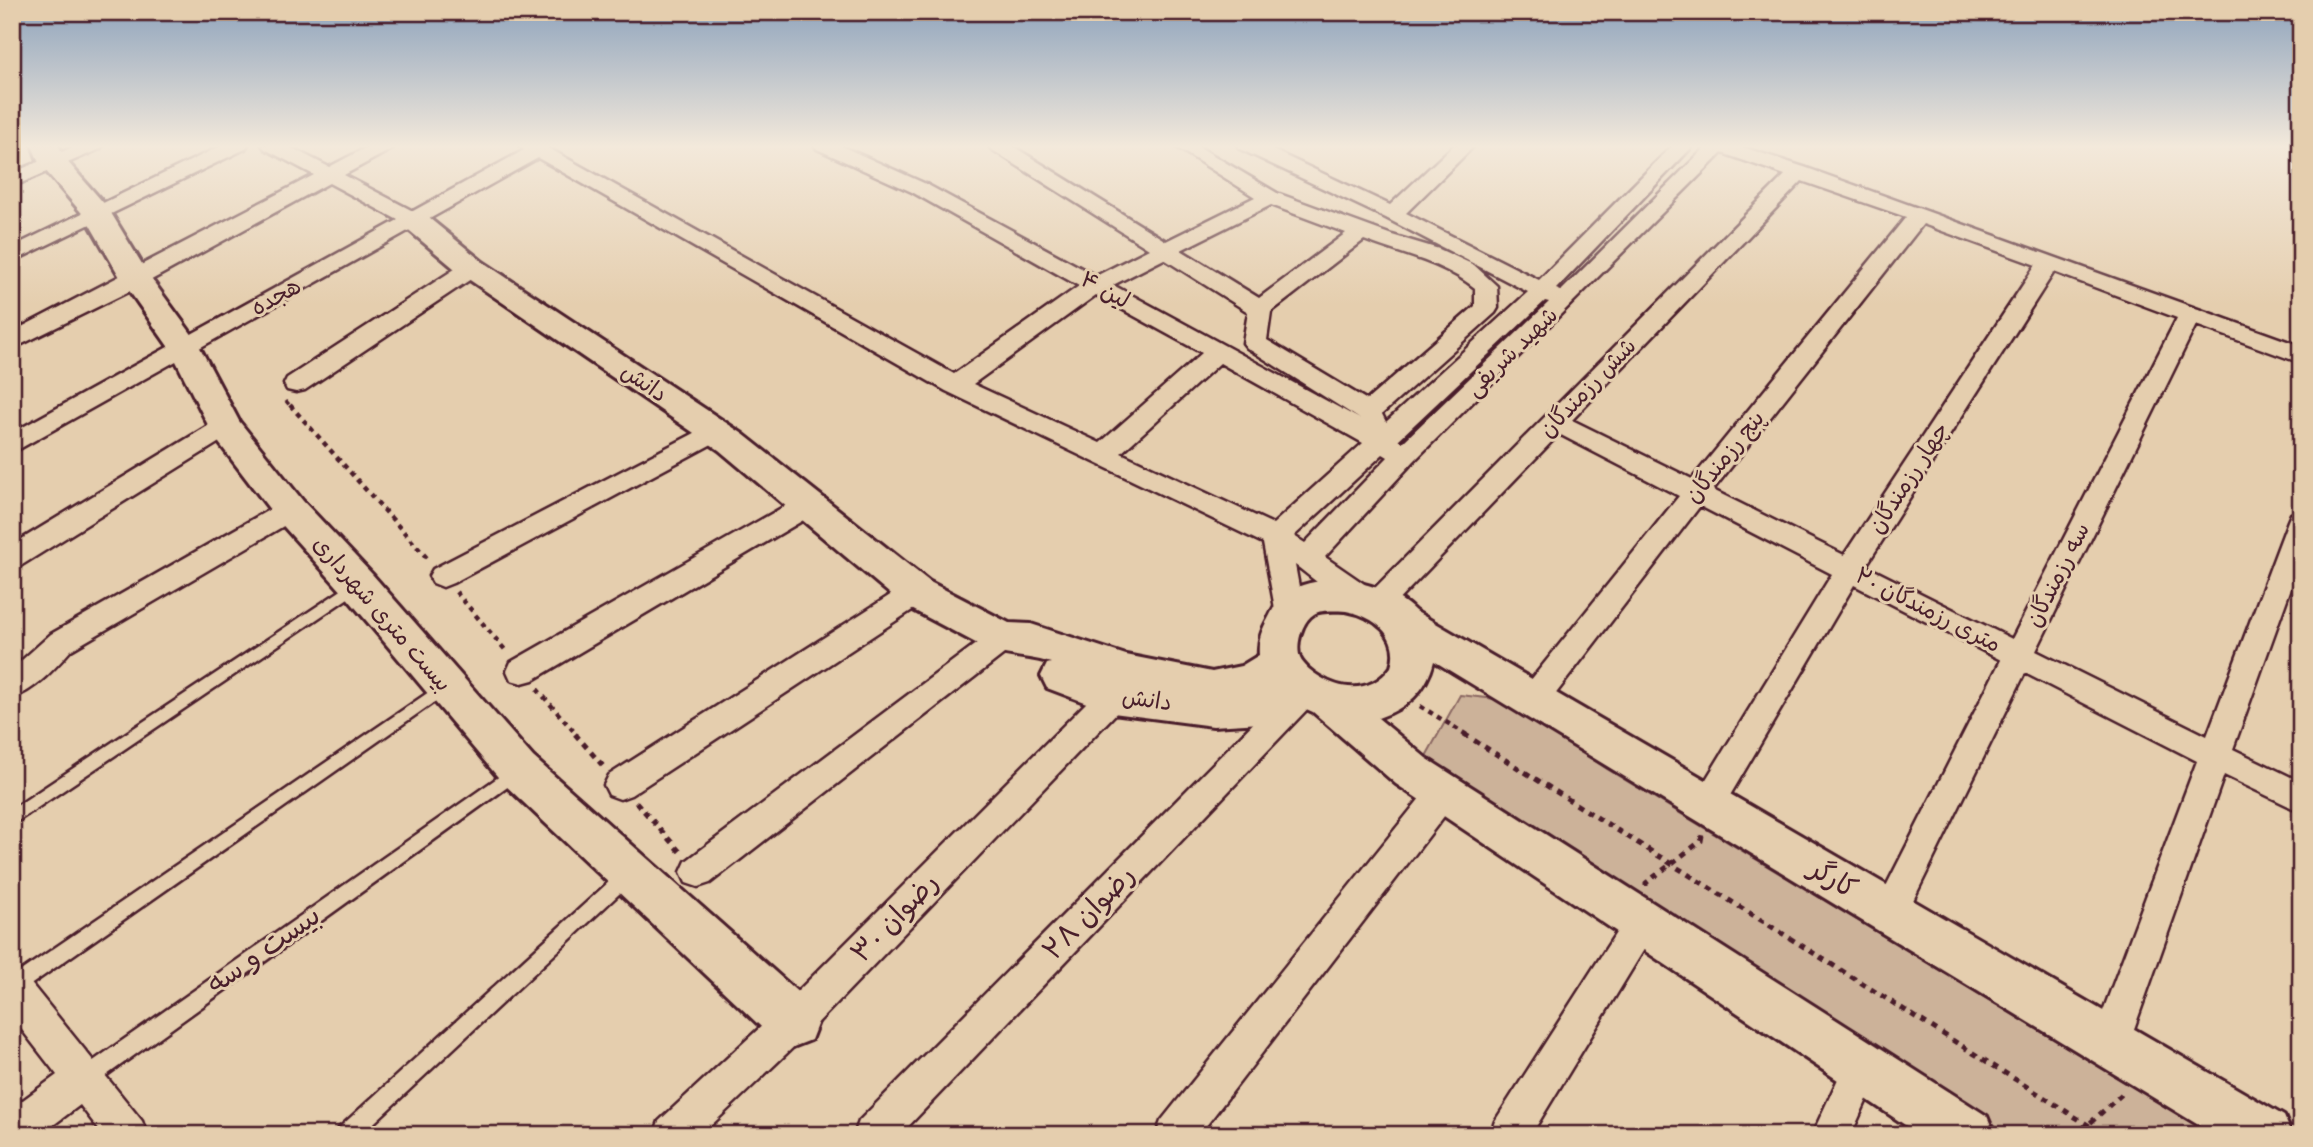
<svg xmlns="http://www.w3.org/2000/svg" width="2313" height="1147" font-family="'Balsamiq Sans','Playpen Sans Arabic',sans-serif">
	<rect width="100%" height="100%" fill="#e5ceae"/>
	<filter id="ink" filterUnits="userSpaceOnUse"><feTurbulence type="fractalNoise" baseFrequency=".0143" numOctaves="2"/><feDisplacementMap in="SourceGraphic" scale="14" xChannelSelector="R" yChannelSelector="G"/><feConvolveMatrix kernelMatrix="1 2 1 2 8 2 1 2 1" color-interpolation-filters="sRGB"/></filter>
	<g filter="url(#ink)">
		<path fill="#ccb299" stroke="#8b6862" stroke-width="2" d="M1460,695l44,5 103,69 605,366h-202l-585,-377z"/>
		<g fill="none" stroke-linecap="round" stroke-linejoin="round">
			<defs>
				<path id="lane" d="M358,579l5,1 2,4 -2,4 -351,237v-16z
					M445,681l5,2 3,4 -3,4 -431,302 -7,2v-18z
					M517,764l6,2 2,5 -2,5 -430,309 -7,2 -7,-2 -2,-7 2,-7z
					M628,867l6,3 2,5 -2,5 -273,255h-25l3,-7 283,-258z"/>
				<path id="street" d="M78,145h25l-3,4 -88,38v-14z
					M223,145h25l-3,4 -233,113v-15z
					M262,145h24l43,22 42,-22h24l-3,4 -48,26 69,36 111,-61 -5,-5h24l411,229 125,-88 -167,-94 -95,-43 -3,-4h25l87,39 170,92 53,-27 -158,-100 -3,-4h23l155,96 89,-44 -82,-52h23l81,48 115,42 47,14 35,16 23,21 1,22 -3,5 -113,101 4,8 142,-130 -142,-74 -146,-69 -3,-4h25l128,60 64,-60h21l-69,68 133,67 134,-135h21l-138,144 5,2 147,-146h28l71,23 494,178v17l-105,-38 -160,326 171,85 81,-215 3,-7 10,-3v49l-68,189 68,33v30l-77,-37 -95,268 -6,13 -13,6 -13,-6 -6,-13 106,-282 -172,-88 -123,250 -12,5 -12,-5 -5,-11 128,-252 -147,-75 -135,229 -11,4 -11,-4 -5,-10 5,-10 135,-220 -132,-68 -156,203 -11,3 -11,-3 -4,-9 4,-9 157,-195 -120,-62 -172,178c-29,9 -68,-30 -92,-47l9,49 -4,8 -10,3 -10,-3 -4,-8 -13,-71 -317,-152 -408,-233 -526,295v-20l386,-213 -69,-37 -185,101 -132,65v-17l302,-157 -49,-26zM1722,153l63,22 -412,415 -48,-33 89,-96zM1802,181l104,36 -214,262 -120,-59zM1271,205l75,28 -87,65 -78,-48zM1923,224l113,41 -192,290 -131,-65zM1364,240c39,15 78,22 111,48v18l-108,94 -100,-60 4,-28zM1164,259l84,53 -5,31 4,5 113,71 -247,-134zM2054,272l123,46 -165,321 -146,-73zM1096,295l106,58 -102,90 -127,-59zM1545,301l4,1 -146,140 -5,-2zM1220,363l143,80 -90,81 -152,-71zM1383,454l5,3 -83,86 -11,-7z
					M472,261l8,2 3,5 -3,5 -175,117 -9,2 -9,-2 -3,-6 3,-6 177,-115z
					M225,418l9,3 4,6 -4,6 -212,132 -10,3v-23l204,-124z
					M716,422l9,3 4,6 -4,6 -272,146 -10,4 -10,-4 -4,-7 4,-7z
					M808,495l9,3 4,7 -4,7 -284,168 -11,3 -11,-3 -4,-9 4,-9 288,-164z
					M290,500l9,3 4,7 -4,7 -228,133c-16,18 -35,40 -59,48v-29l39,-35 230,-131z
					M916,582l10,3 4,8 -4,8 -295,194 -11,4 -11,-4 -5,-10 5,-10 297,-190z
					M1003,627l10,4 5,8 -5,8 -303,236 -12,4 -12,-4 -5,-11 5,-11 307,-230z
					M1305,679l11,3 4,9 -4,9 -416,435h-46l5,-14 435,-439z
					M1113,684l11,3 4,9 -4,9 -318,330 -105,100h-47l5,-14 121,-112 322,-322z
					M1444,778l11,4 5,10 -5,10 -256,333h-43l5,-14 272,-339z
					M1642,906l12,5 5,11 -5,11 -123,202h-41l5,-14 135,-210z
					M12,971l13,5 117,145 5,14h-44l-23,-30 -40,30h-28v-27l45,-33 -45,-58z
					M1863,1047l13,6 6,13 -31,69h-39l38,-82z"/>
				<path id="secondary" d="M32,145h26l8,15 42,48 42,69 46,63 43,81 64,80 69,73 161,183 278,247 7,18 -7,18 -18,7 -18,-7 -272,-257 -159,-189 -67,-75 -64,-84 -43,-86 -49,-70 -35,-61 -47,-55z
					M414,211l10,3 59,48 260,172 187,148 79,41 22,1 95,31 86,17 29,-6 18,-11c-1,-14 2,-24 9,-36 5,-10 10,-21 19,-27 36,-22 99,-11 128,19l869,505 8,19h-77l-781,-474c-8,31 -27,47 -56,57l48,40 561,358 8,19h-75l-524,-351 -83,-72 -9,-4 -43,15 -48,3 -100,-13 -66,-25 -6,-12 6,-12 4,-1c-21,-7 -42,-6 -62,-13l-87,-46 -183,-154 -258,-176 -57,-48 -5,-6 5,-6zM1346,611c28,5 55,25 45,56 -18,25 -47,25 -71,10 -7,-4 -17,-12 -20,-19 -5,-13 2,-37 14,-44 8,-5 23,-3 32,-3z"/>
			</defs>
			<use href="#lane" stroke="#4a1f2b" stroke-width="5"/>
			<use href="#street" stroke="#4a1f2b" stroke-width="5"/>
			<use href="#secondary" stroke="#4a1f2b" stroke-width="6"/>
			<path stroke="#4a1f2b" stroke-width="3.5" stroke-dasharray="4.5 4.5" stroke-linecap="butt" d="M286,401l5,6"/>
			<path stroke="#4a1f2b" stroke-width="4.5" stroke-dasharray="5 5" stroke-linecap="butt" d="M290,405l138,154
				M456,592l51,60
				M537,689l40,46
				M1420,706l47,29"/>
			<path stroke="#4a1f2b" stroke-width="5" stroke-dasharray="6 6" stroke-linecap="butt" d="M575,734l29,33
				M1464,734l640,401
				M636,802l45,51
				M1646,886v-3l55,-42 1,-6
				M2070,1135l18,-10 35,-32"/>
			<use href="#lane" fill="#e5ceae" fill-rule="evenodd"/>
			<use href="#street" fill="#e5ceae" fill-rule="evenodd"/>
			<use href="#secondary" fill="#e5ceae" fill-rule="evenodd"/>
		</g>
	</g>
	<linearGradient id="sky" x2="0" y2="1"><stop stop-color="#8ea3bc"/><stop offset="0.48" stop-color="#f3e9db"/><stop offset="1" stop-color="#f3e9db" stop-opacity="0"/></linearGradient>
	<rect width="2313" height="305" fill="url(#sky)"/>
	<g text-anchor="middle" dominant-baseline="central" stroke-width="6" stroke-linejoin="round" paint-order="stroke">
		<g font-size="23" fill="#4a1f2b" stroke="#e5ceae">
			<text transform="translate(1105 290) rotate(29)">لین ۴</text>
			<text transform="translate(276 297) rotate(-29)">هجده</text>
			<text transform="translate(1512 352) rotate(-44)">شهید شریفی</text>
			<text transform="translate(644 383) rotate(34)">دانش</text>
			<text transform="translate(1588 388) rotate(-46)">شش رزمندگان</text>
			<text transform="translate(1725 457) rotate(-51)">پنج رزمندگان</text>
			<text transform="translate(1909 478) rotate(-57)">چهار رزمندگان</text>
			<text transform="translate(2058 575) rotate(-63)">سه رزمندگان</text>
			<text transform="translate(1928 610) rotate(27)">۲۰ متری رزمندگان</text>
			<text transform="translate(382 614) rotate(49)">بیست متری شهرداری</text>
			<text transform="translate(1147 700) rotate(8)">دانش</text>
		</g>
		<g font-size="28" fill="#4a1f2b" stroke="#e5ceae">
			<text transform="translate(1833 879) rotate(31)">کارگر</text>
			<text transform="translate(1089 913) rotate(-46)">رضوان ۲۸</text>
			<text transform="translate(895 918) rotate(-46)">رضوان ۳۰</text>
			<text transform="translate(264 950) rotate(-35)">بیست و سه</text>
		</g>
	</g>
	<rect width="2313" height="1147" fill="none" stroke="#e5ceae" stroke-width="42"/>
	<rect x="21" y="21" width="2271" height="1105" fill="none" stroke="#4a1f2b" stroke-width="2.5" filter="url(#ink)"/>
</svg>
